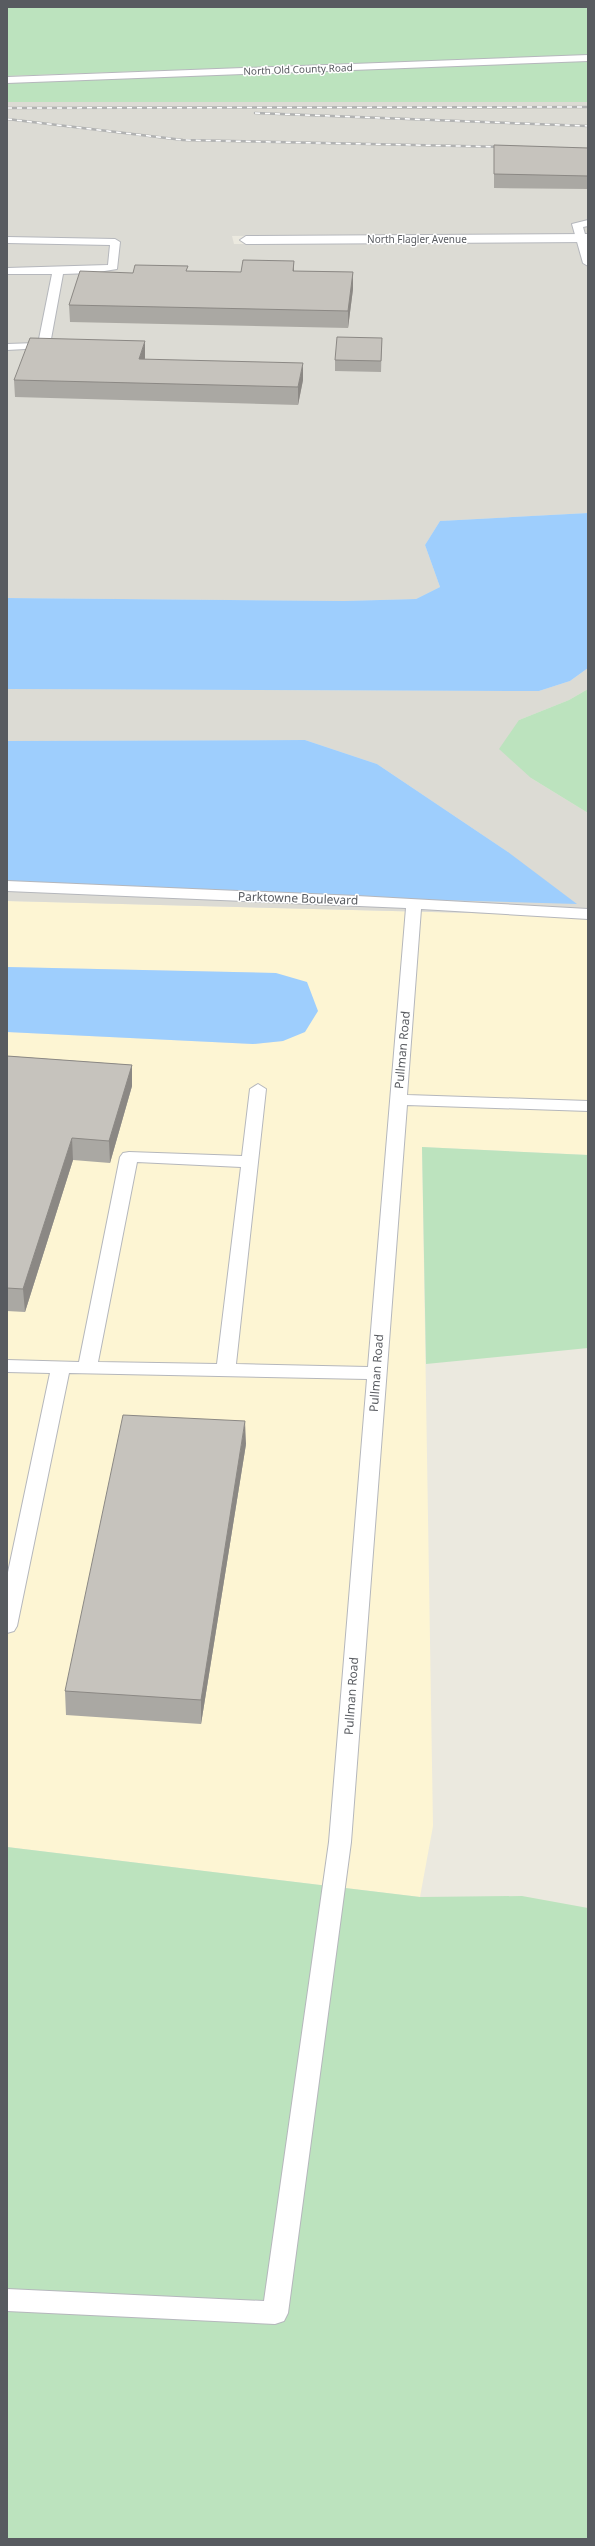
<svg xmlns="http://www.w3.org/2000/svg" width="595" height="2546" font-family="'Noto Sans',sans-serif">
	<rect width="100%" height="100%" fill="#ebe9df"/>
	<path fill="#fdf5d3" d="M7,901l581,15v239l-166,-8 11,679 -13,71 -413,-50v-815l246,12 30,-3 -7,-68 -269,-6z"/>
	<path fill="#dcdbd4" d="M7,102h581v132l-356,2 2,8 354,-2v271l-148,8 -15,24 15,42 -24,12 -72,2 -337,-3z
		M588,668v21l-19,11 -50,20 12,58 57,35v103l-581,-15v-13l501,-36 -131,-88 -72,-24 -298,1v-52l532,2 31,-10z"/>
	<path fill="#bce3be" d="M7,7h581v48l-581,21z
		M588,61v41h-581v-19z
		M588,689v124l-57,-35 -32,-29 20,-29 50,-20z
		M422,1147l166,8v193l-162,16z
		M7,1847l413,50 102,-1 66,12v631h-581z"/>
	<path fill="#9ecefd" d="M588,513v155l-18,13 -31,10 -532,-2v-91l337,3 72,-2 24,-12 -15,-42 15,-24z
		M305,740l72,24 131,88 69,52 -570,-16v-147z
		M7,967l269,6 31,9 11,29 -13,21 -22,9 -30,3 -246,-12z"/>
	<g fill="none" stroke-linecap="round" stroke-linejoin="round">
		<defs>
			<path id="service" d="M588,220v6l-5,1 5,18v21l-5,-3 -11,-39z
				M7,237l108,2 5,3 -3,27 -25,4 -29,1 -12,65 -7,9 -37,2v-6l30,-1 2,-4 13,-65h-45v-6l101,-3 2,-20 -103,-2z
				M7,881l350,15 231,13v10l-167,-10 -14,186 181,6v10l-181,-6 -56,737 -63,471 -4,8 -9,3 -268,-13v-22l257,12 65,-459 38,-463 -298,-6 -52,253 -3,5 -7,2v-56l43,-204 -43,-1v-12l72,2 41,-205 3,-4 6,-1 113,4 8,-67 8,-5 8,5 -30,275 132,3 38,-459 -399,-17zM137,1162l104,5 -24,197 -119,-2z"/>
			<path id="minor" d="M588,55v6l-581,22v-6z
				M588,234v8l-342,2 -6,-4 6,-4z"/>
		</defs>
		<use href="#service" stroke="#b5b7bc" stroke-width="2"/>
		<use href="#minor" stroke="#b5b7bc" stroke-width="2"/>
		<use href="#service" fill="#fff" fill-rule="evenodd"/>
		<use href="#minor" fill="#fff" fill-rule="evenodd"/>
		<defs>
			<path id="rail" d="M7,108l581,-1
				M255,113l333,13
				M7,119l176,21 323,7"/>
		</defs>
		<use href="#rail" stroke="#b1b2b2" stroke-width="2.5"/>
		<use href="#rail" stroke="#fff" stroke-width="1.5" stroke-dasharray="5" stroke-linecap="butt"/>
	</g>
	<path fill="#aaa8a3" d="M494,145l94,3v41l-94,-1z
		M294,261v10l59,1v17l-5,39 -278,-6 -1,-17 64,-32 55,-2 53,1z
		M382,338l-1,34 -46,-1v-11z
		M145,358v1l158,21 -5,25 -283,-8 -1,-17z
		M7,1056l125,9v21l-22,77 -37,-3 -48,152 -18,-1z
		M246,1444l-45,280 -135,-9 -1,-24z"/>
	<path fill="#8b8884" d="M294,261v17l-1,-7z
		M353,272v17l-5,39v-17z
		M145,341v17l-5,18 -1,-17z
		M303,363v17l-5,25v-18z
		M132,1065v21l-22,77 -1,-22z
		M72,1138l1,22 -48,152 -2,-23z
		M245,1421l1,23 -45,280v-24z"/>
	<path fill="#c6c3bd" stroke="#8b8884" d="M494,145l94,3v28l-94,-2z
		M243,260l51,1 -1,10 60,1 -5,39 -279,-6 11,-34 53,2 2,-8 53,1 -2,5 55,1z
		M337,337l45,1 -1,23 -46,-1z
		M30,338l115,3 -6,18 164,4 -5,24 -284,-7z
		M7,1056l125,9 -23,76 -37,-3 -49,151 -16,-1z
		M123,1415l122,6 -44,279 -136,-9z"/>
	<g text-anchor="middle" dominant-baseline="central" stroke-width="3" stroke-linejoin="round" paint-order="stroke">
		<g font-size="10" fill="#585b60" stroke="#fff">
			<text transform="translate(298 69) rotate(-2)">North Old County Road</text>
			<text x="417" y="239">North Flagler Avenue</text>
		</g>
		<g font-size="12" fill="#585b60" stroke="#fff">
			<text transform="translate(298 898) rotate(2)">Parktowne Boulevard</text>
			<text transform="translate(402 1050) rotate(-85)">Pullman Road</text>
			<text transform="translate(376 1373) rotate(-86)">Pullman Road</text>
			<text transform="translate(351 1696) rotate(-86)">Pullman Road</text>
		</g>
	</g>
	<rect width="595" height="2546" fill="none" stroke="#585b60" stroke-width="16"/>
</svg>
